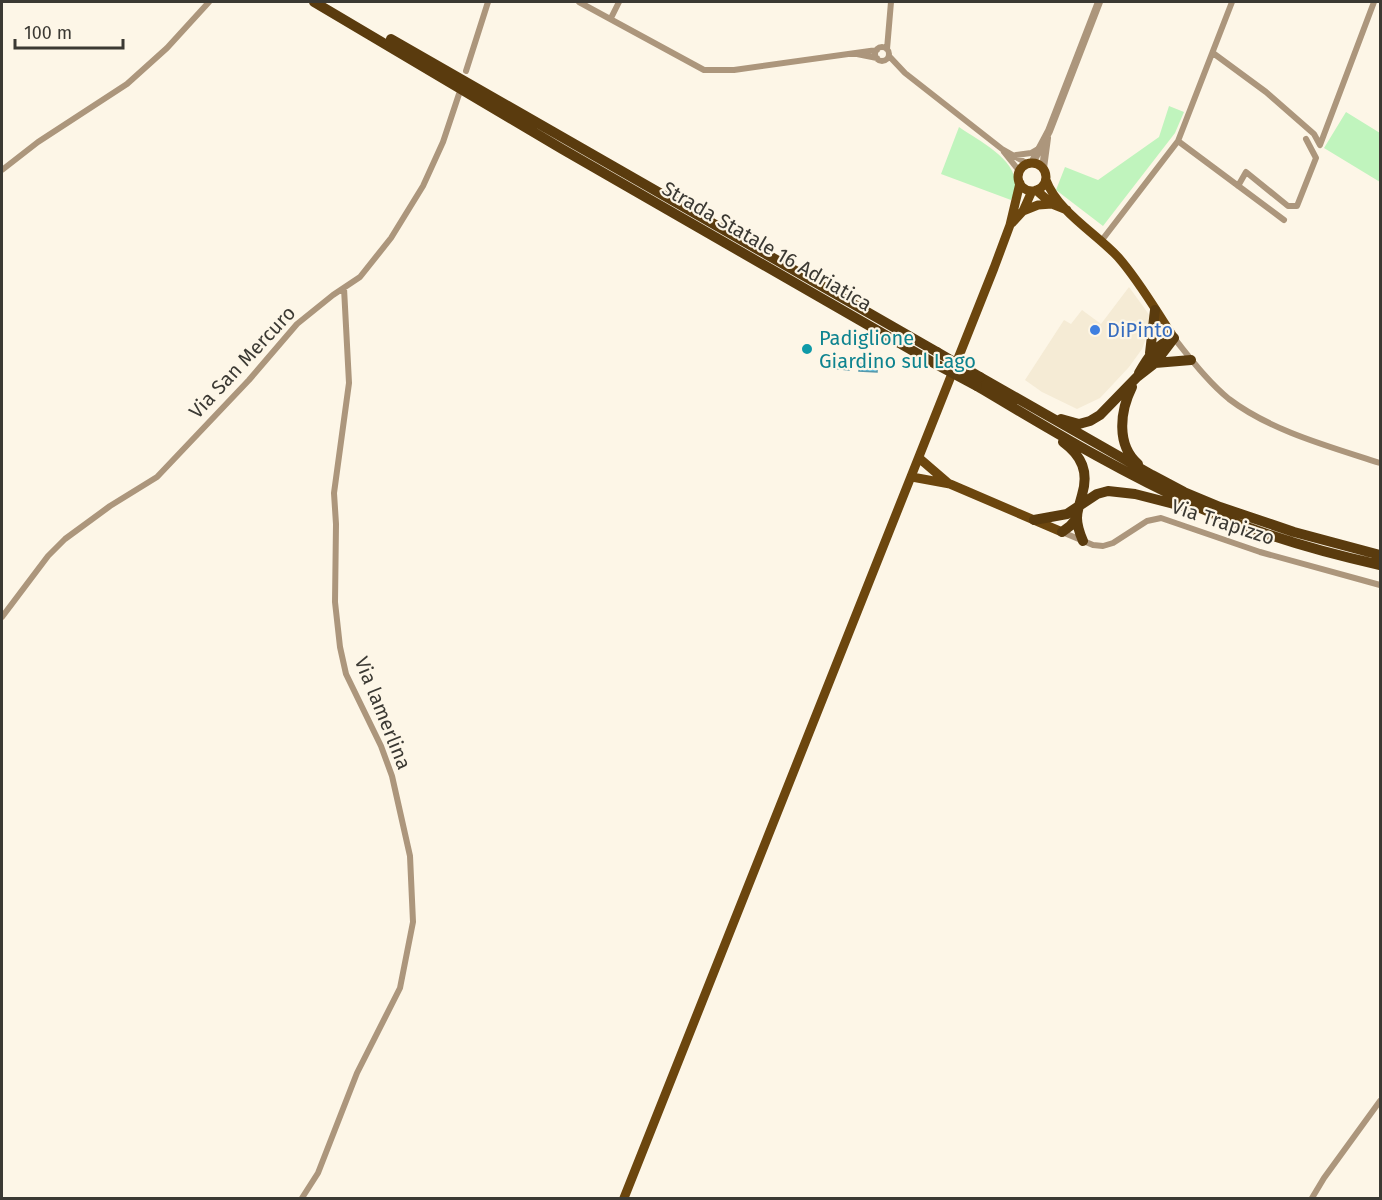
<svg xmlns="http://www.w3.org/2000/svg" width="1382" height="1200" font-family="'Fira Sans',sans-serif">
	<rect width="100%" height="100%" fill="#fdf6e7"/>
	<path fill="#f5ebd5" d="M1129,287l21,29 -2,17 -6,16 -13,18 -29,31 -23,11 -35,-17 -17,-12 39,-60 7,4 11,-14 19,14z"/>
	<path fill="#c0f4bd" d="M1169,106l15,6 -9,21 -72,93 -47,-36 9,-23 33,13 61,-43z
		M1346,112l34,21v49l-56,-34z
		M959,127c24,17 71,38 52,73l-70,-26z"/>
	<path fill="#61c0df" stroke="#5698ab" stroke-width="1.5" d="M832,361l18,1 -1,8 -18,-2z
		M860,363l17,2v7l-18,-1z"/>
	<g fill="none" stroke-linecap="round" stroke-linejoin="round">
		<path stroke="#ac967c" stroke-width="6" d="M579,2l125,68h30l143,-20
			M611,18l8,-16
			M875 54a7 7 0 1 1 14 0a7 7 0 1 1-14 0Z
			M887,49l4,-47
			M1213,53l53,39 48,42 6,11 54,-143
			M857,54l20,4
			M889,56l16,17 97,76 26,15
			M466,71l22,-69
			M1178,141l106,79
			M1004,152l16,20
			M1016,155l15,-2 7,-4
			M2,170l36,-28 89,-58 40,-36 42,-46
			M1238,186l8,-14 42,34h9l19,-48 -10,-19
			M1102,240l76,-99 54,-139
			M1174,338c17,21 34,44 55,61 42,32 102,48 151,64
			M1062,532l31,13 10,1 10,-3 34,-22 14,-3 99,34 120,33
			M2,617l46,-61 17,-17 45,-33 47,-29 92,-97 48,-56 36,-29 27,-18 31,-39 32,-52 20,-44 16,-48
			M302,1198l16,-25 39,-100 43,-85 13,-66 -3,-66 -18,-80 -11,-30 -35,-72 -6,-27 -5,-45 1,-78 -2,-31 15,-110 -5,-95
			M1312,1198l12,-20 56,-77"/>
		<path stroke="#ac967c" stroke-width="8" d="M1032,163l17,-32 50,-129
			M1043,168l4,-30"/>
		<path stroke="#6c460e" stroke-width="9" d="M1018 177a14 14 0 1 1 28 0a14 14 0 1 1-28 0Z
			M1046,180c12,32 50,53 72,77 22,25 38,54 56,81
			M1036,190l16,14 15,6
			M1023,211l15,-6 14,-1
			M1012,223l11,-12 9,-20
			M919,458l29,25
			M912,477l38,7 112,48
			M624,1198l370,-930 16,-43 10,-42"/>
		<path stroke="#5a3b0e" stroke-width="10" d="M314,2l248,147 372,214
			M391,39l546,313
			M1150,353l5,-43
			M1155,363l36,-3
			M1139,373c9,-16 16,-27 34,-35
			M980,377l172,98 32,17 36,15 74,25 86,23
			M977,386c77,46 155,93 237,128 52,22 111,39 166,51
			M1132,387c-12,24 -16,58 6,77
			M1061,419l18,5 11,-3 10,-6 37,-38 18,-14 19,-25
			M1063,442c19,14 26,30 19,53 -2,8 -5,15 -5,23 0,9 3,16 6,23
			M1034,520l33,-6 30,-20 11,-3 27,3 55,14
			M1062,532l8,-6 7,-8"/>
		<path stroke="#5a3b0e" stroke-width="10" d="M937,352l43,25
			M934,363l43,23"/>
	</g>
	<circle fill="#3f7fe0" stroke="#fdf6e7" stroke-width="2" cx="1095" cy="330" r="6"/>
	<circle fill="#0f9aa8" stroke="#fdf6e7" stroke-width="2" cx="807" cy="349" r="6"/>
	<g text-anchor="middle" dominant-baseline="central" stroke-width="4.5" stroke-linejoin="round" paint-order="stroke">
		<g font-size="20" fill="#3b3933" stroke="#fdf6e7">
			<text transform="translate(767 246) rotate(30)">Strada Statale 16 Adriatica</text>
			<text transform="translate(242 362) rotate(-47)">Via San Mercuro</text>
			<text transform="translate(1223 522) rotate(18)">Via Trapizzo</text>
			<text transform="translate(383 713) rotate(68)">Via lamerlina</text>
		</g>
		<g font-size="20" fill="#366cbe" stroke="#fdf6e7" text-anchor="start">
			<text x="1107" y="330">DiPinto</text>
		</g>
		<g font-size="20" fill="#0d838f" stroke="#fdf6e7" text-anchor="start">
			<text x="819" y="338">Padiglione<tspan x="819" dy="23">Giardino sul Lago</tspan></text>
		</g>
	</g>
	<rect width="1382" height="1200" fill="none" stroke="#3b3933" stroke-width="6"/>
	<path d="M15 39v9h108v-9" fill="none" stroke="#3b3933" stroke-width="3"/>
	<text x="24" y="39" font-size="18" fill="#3b3933" stroke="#fdf6e7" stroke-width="4.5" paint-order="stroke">100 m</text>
</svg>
